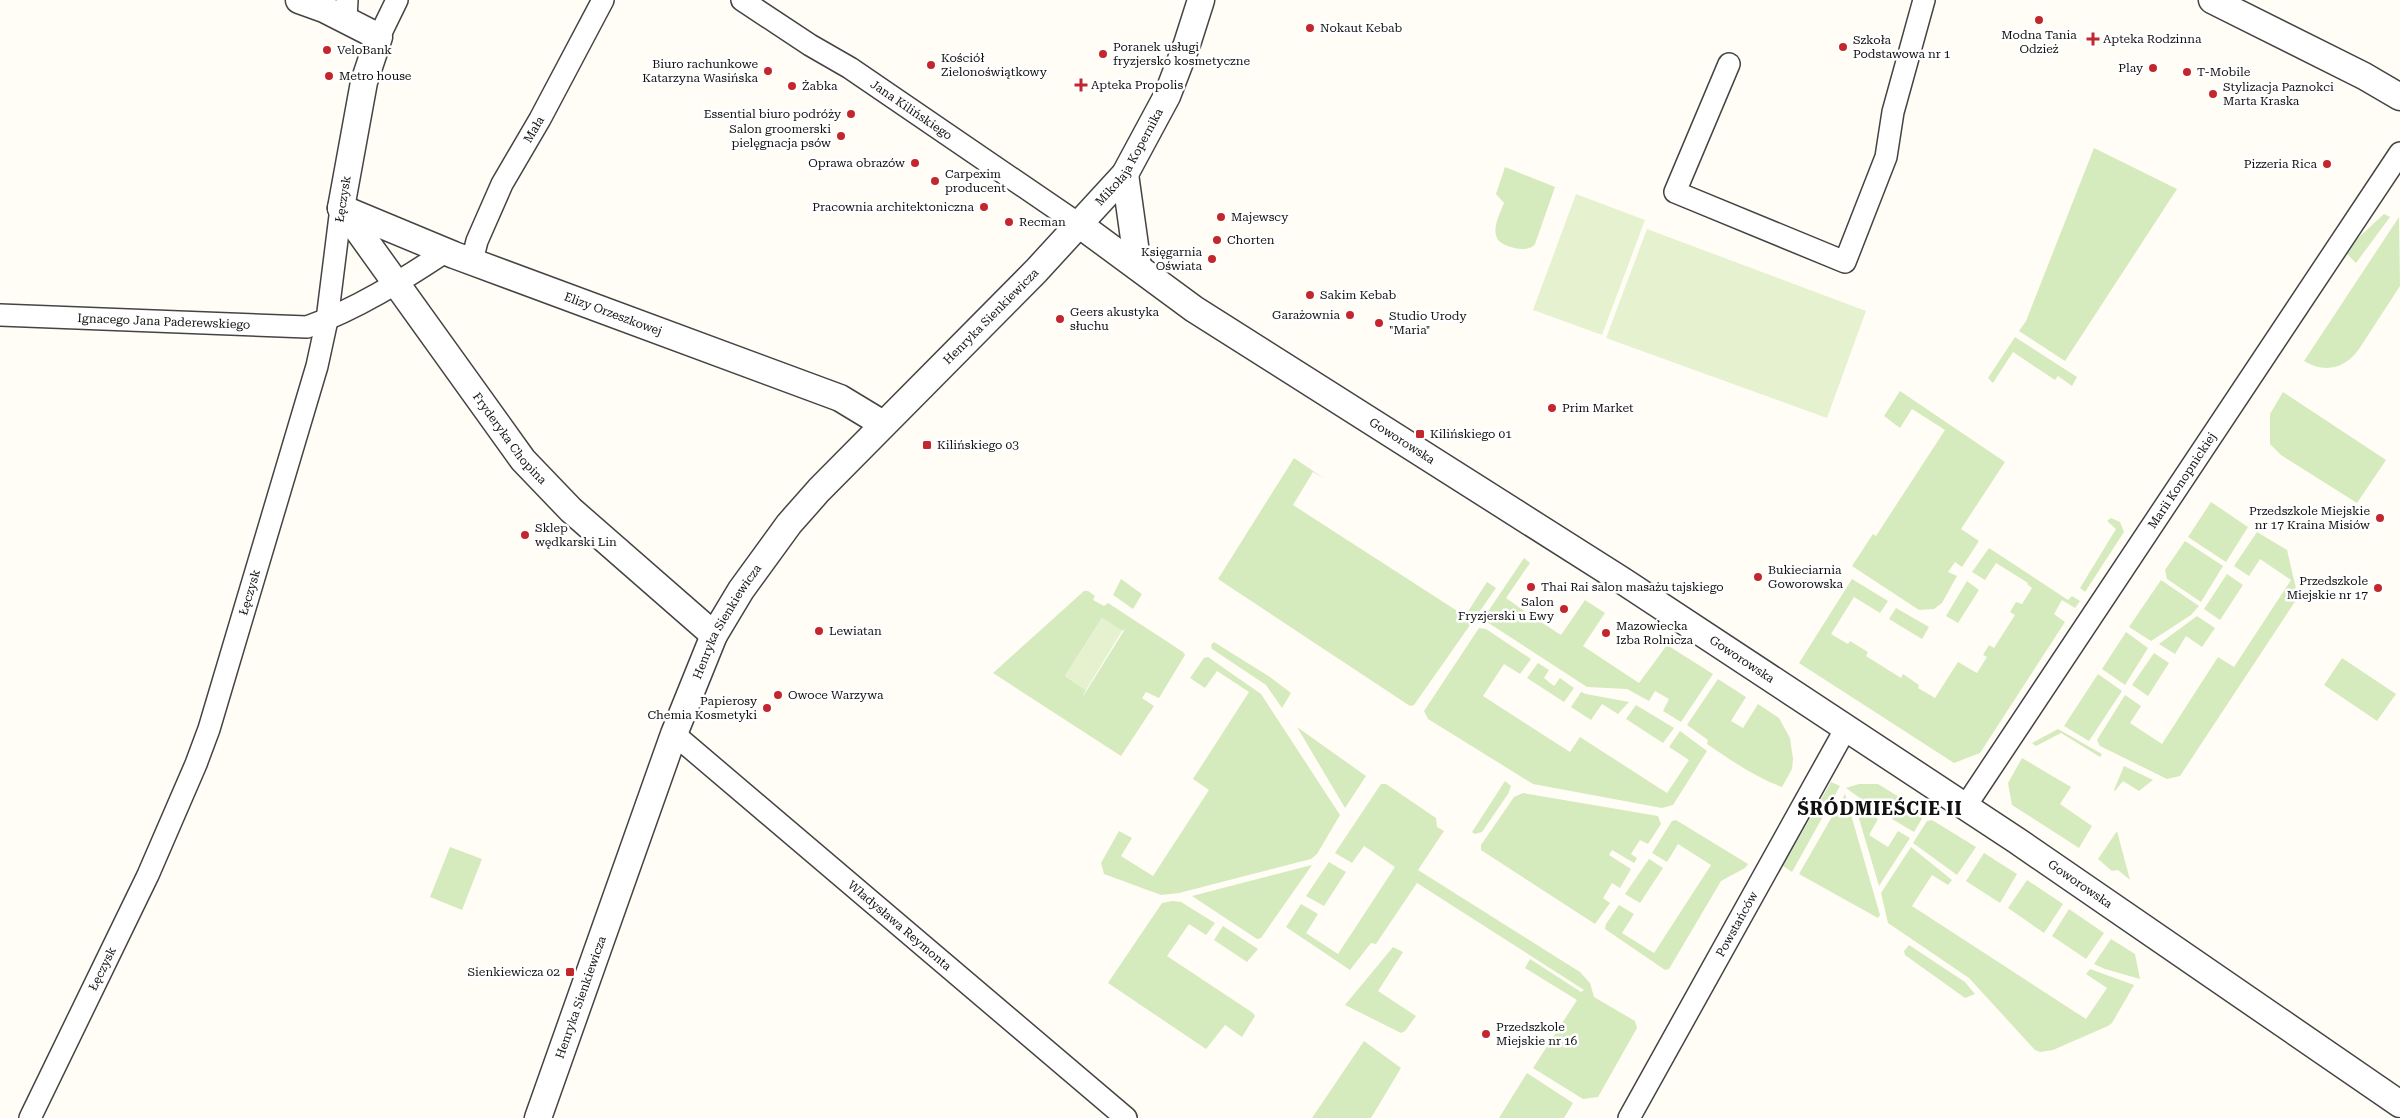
<svg xmlns="http://www.w3.org/2000/svg" width="2400" height="1118" font-family="'Roboto Serif',serif">
	<rect width="100%" height="100%" fill="#fffdf5"/>
	<path fill="#d5ebbd" fill-rule="evenodd" d="M2094,148l83,41 -112,172 -46,-30 7,-10z
		M1505,167l50,20 -20,57c-6,10 -34,3 -38,-6 -5,-10 3,-25 7,-35l-8,-9z
		M2384,214l6,3 -34,46 -12,-12z
		M2399,217l1,69 -41,63c-13,19 -34,25 -55,12z
		M2015,337l62,40 -5,9 -14,-10 -3,4 -42,-28 -20,31 -5,-5z
		M1900,391l105,71 -44,67 18,12 -17,26 -7,-5 -7,10 9,4 -15,27 -8,6 -15,1 -67,-44 21,-32 3,2 69,-106 -33,-21 -12,19 -16,-12z
		M2283,392l103,68 -29,43 -76,-48 -11,-11v-30z
		M1294,458l31,21 -12,-7 -20,33 172,111 22,-34 9,6 -82,117 -4,1 -192,-127z
		M2211,502l37,25 -22,35 -38,-25z
		M2111,518l9,4 4,10 -39,60 -5,-4 36,-59 -9,-8z
		M2257,532l30,18 11,47 -118,179 -13,3 -67,-33 -3,-6 28,-45 16,11 -11,17 32,21 56,-87 16,10 57,-87 -31,-21 -11,17 -15,-10z
		M2185,541l38,25 -22,36 -34,-23 -2,-9z
		M1989,548l79,52 4,-4 8,5 -5,7 -13,-8 -8,14 11,8 -85,131 -26,10 -155,-100 53,-84 36,22 -8,12 -26,-16 -23,37 17,10 2,-3 18,11 -2,4 35,22 2,-4 16,11 -1,3 17,10 23,-36 19,11 10,-16 -4,-2 6,-10 5,3 21,-33 -5,-3 6,-10 6,2 10,-16 -5,-4 1,-1 -32,-20 -11,17 -13,-8z
		M1524,558l6,5 -24,35 21,15 -1,3 10,7 2,-3 23,15 24,-35 20,13 -22,33 56,37 28,-38 46,29 -32,48 -18,-11 6,-12 -14,-8 -6,10 -22,-12 -40,-2 -100,-65 -2,-6z
		M2227,574l16,11 -23,35 -16,-11z
		M1121,579l21,15 -9,15 -20,-14z
		M2161,580l38,26 -8,9 -40,26 -22,-14z
		M1967,581l12,9 -21,33 -12,-7z
		M1084,591h4l7,5 -2,4 11,6 4,-3 75,49 2,3 -26,43 -13,-6 -4,6 12,8 -33,50 -128,-83zM1102,618l20,13 3,-2 -43,69 4,-8 -21,-14z
		M1896,608l33,19 -7,12 -33,-20z
		M2197,616l18,12 -13,19 -16,-11 -11,18 -16,-10z
		M1479,628l7,1 45,30 -11,15 -16,-10 -21,32 87,56 10,-15 87,56 22,-33 -20,-13 11,-16 27,20 -34,54 -11,3 -129,-24 -105,-65 -4,-8z
		M2126,632l22,16 -23,37 -23,-16z
		M1214,642l56,35 21,16 -9,15 -16,-23 -54,-36 -1,-4z
		M2154,653l15,10 -21,33 -16,-11z
		M1208,657l53,37 79,121 -23,39 -6,5 -132,34 -18,2 -57,-21 -3,-11 18,-32 13,7 -11,18 32,20 56,-86 -16,-11 56,-87 -32,-21 -12,17 -15,-10 14,-20z
		M2342,658l54,36 -19,27 -53,-36z
		M1538,663l11,7 -5,8 10,8 6,-8 14,10 -10,14 -37,-24z
		M2098,674l24,17 -33,50 -25,-15z
		M1718,679l28,18 -15,24 12,7 15,-24 21,14 11,20 3,21 -1,10 -10,18c-27,-10 -50,-26 -75,-43l1,-4 -21,-15z
		M1581,692l5,2 43,8 -11,12 -16,-10 -11,16 -20,-13z
		M1636,705l38,23 -11,15 -37,-24z
		M1297,727l69,49 -21,32z
		M2058,729l44,25 -2,3 -39,-24 -25,13 -4,-3z
		M2022,758l49,29 -11,17 32,22 -13,22 -67,-43 -4,-22z
		M2124,766l29,14 -14,11 -16,-10 -8,10 -1,-1z
		M1505,781l6,5 -3,8 -26,38 -7,2 -3,-2z
		M1831,782l9,4 -48,86 -9,-6z
		M1381,784h5l50,34 1,9 7,4 -26,39 162,102 10,11 4,14 41,24 2,7 -39,69 -15,2 -50,-31 44,-68 -52,-32 5,-9 51,33 3,-2 -167,-107 -41,61 -5,-1 -21,27 -64,-43 15,-23 17,10 -12,19 32,21 57,-87 -31,-21 -12,17 -17,-10z
		M1859,784h19l21,13 -14,19 -39,-28z
		M1523,793l135,23 3,8 -13,20 -8,-4 -9,14 6,4 -3,5 -22,-13 -3,5 22,14 -11,19 -8,-5 -9,15 7,5 -15,21 -114,-74v-5l33,-48z
		M1845,794l35,121 -2,3 -79,-44z
		M1903,801l19,13 1,3 -9,15 -22,-13z
		M1855,805l23,14 -9,16 19,12 10,-16 12,7 -31,48z
		M1676,820l72,44 -3,4 -24,13 -52,88 -4,1 -60,-41 1,-5 13,-19 15,9 -12,19 32,20 57,-88 -33,-21 -11,18 -15,-9 20,-32z
		M1932,820l44,27 -19,28 -44,-32 14,-22z
		M2117,831l13,49 -12,-10 -6,1 -14,-12z
		M450,847l32,12 -20,51 -32,-13z
		M1911,847l41,33 -4,5 -16,-10 -20,31 174,113 21,-31 -21,-14 4,-5 44,16 -22,38 -4,3 -55,24 -13,2 -5,-2 -66,-72 -81,-55 -7,-30z
		M1984,853l33,21 -17,29 -34,-22z
		M1649,859l14,9 -23,35 -15,-9z
		M1329,862l17,10 -22,34 -18,-10z
		M1312,865l-51,73 -4,1 -65,-43z
		M2027,880l36,24 -19,29 -36,-25z
		M1172,901l9,1 34,21 -9,12 -17,-11 -22,32 86,57 2,3 -13,21 -17,-12 -19,24 -98,-66 54,-80z
		M2069,909l35,24 -18,26 -34,-23z
		M1223,926l35,23 -11,13 -33,-22z
		M2111,939l24,15 5,25 -35,-10 -11,-5z
		M1909,945l56,37 10,12 -10,4 -60,-43 -1,-4z
		M1393,947l10,5 -25,39 38,25 -11,15 -4,2 -56,-28z
		M1364,1041l37,27 -30,50h-59z
		M1527,1073l46,30 -9,15h-65z"/>
	<path fill="#e6f2cf" d="M1576,194l69,26 -43,115 -69,-25z
		M1647,229l219,82 -39,107 -221,-80z
		M1102,618l20,13 -36,59 -21,-14z"/>
	<g fill="none" stroke-linecap="round" stroke-linejoin="round">
		<defs>
			<g id="minor">
				<path id="s1" d="M742,0l68,45 40,23 230,157"/>
				<path d="M346,19l1,-19"/>
				<path d="M379,37l18,-37"/>
				<path d="M1729,64l-54,128 170,70 41,-105 7,-45 31,-112"/>
				<path id="s2" d="M472,261l5,-20 25,-57 38,-65 63,-119"/>
				<path id="s3" d="M0,315l307,12c50,-18 94,-46 138,-75"/>
				<path id="s4" d="M674,734l452,384"/>
				<path id="s5" d="M1965,807l435,-654"/>
				<path id="s6" d="M30,1118l118,-243 48,-111 13,-35 108,-363 10,-46 14,-112"/>
				<path id="s7" d="M1629,1118l217,-390"/>
			</g>
			<g id="tertiary">
				<path d="M299,0l25,9 55,28 -15,45 -23,126"/>
				<path d="M2212,0l152,76 36,21"/>
				<path d="M1125,174l13,93"/>
				<path id="s8" d="M341,208l113,47 386,143 43,26"/>
				<path id="s9" d="M342,208l181,252 48,50 143,125"/>
				<path id="s10" d="M1080,225l114,84 429,272 393,259 384,264"/>
				<path id="s11" d="M538,1118l136,-384 40,-99 27,-45 48,-66 30,-34 217,-219 89,-97 42,-78 20,-52 14,-44"/>
			</g>
		</defs>
		<use href="#minor" stroke="#444" stroke-width="24"/>
		<use href="#tertiary" stroke="#444" stroke-width="29"/>
		<use href="#minor" stroke="#fff" stroke-width="21"/>
		<use href="#tertiary" stroke="#fff" stroke-width="26"/>
	</g>
	<g fill="#c4262e" stroke="#fff" stroke-width="2">
		<circle cx="2039" cy="20" r="5"/>
		<circle cx="1310" cy="28" r="5"/>
		<path d="M2090.5 31.5h5v5h5v5h-5v5h-5v-5h-5v-5h5z"/>
		<circle cx="1843" cy="47" r="5"/>
		<circle cx="327" cy="50" r="5"/>
		<circle cx="1103" cy="54" r="5"/>
		<circle cx="931" cy="65" r="5"/>
		<circle cx="2153" cy="68" r="5"/>
		<circle cx="768" cy="71" r="5"/>
		<circle cx="2187" cy="72" r="5"/>
		<circle cx="329" cy="76" r="5"/>
		<path d="M1078.5 77.5h5v5h5v5h-5v5h-5v-5h-5v-5h5z"/>
		<circle cx="792" cy="86" r="5"/>
		<circle cx="2213" cy="94" r="5"/>
		<circle cx="851" cy="114" r="5"/>
		<circle cx="841" cy="136" r="5"/>
		<circle cx="915" cy="163" r="5"/>
		<circle cx="2327" cy="164" r="5"/>
		<circle cx="935" cy="181" r="5"/>
		<circle cx="984" cy="207" r="5"/>
		<circle cx="1221" cy="217" r="5"/>
		<circle cx="1009" cy="222" r="5"/>
		<circle cx="1217" cy="240" r="5"/>
		<circle cx="1212" cy="259" r="5"/>
		<circle cx="1310" cy="295" r="5"/>
		<circle cx="1350" cy="315" r="5"/>
		<circle cx="1060" cy="319" r="5"/>
		<circle cx="1379" cy="323" r="5"/>
		<circle cx="1552" cy="408" r="5"/>
		<rect x="1415" y="429" width="10" height="10" rx="2.5"/>
		<rect x="922" y="440" width="10" height="10" rx="2.5"/>
		<circle cx="2380" cy="518" r="5"/>
		<circle cx="525" cy="535" r="5"/>
		<circle cx="1758" cy="577" r="5"/>
		<circle cx="1531" cy="587" r="5"/>
		<circle cx="2378" cy="588" r="5"/>
		<circle cx="1564" cy="609" r="5"/>
		<circle cx="819" cy="631" r="5"/>
		<circle cx="1606" cy="633" r="5"/>
		<circle cx="778" cy="695" r="5"/>
		<circle cx="767" cy="708" r="5"/>
		<rect x="565" y="967" width="10" height="10" rx="2.5"/>
		<circle cx="1486" cy="1034" r="5"/>
	</g>
	<g text-anchor="middle" dominant-baseline="central" stroke-width="5" stroke-linejoin="round" paint-order="stroke">
		<g font-size="12" fill="#111" stroke="#fff" text-anchor="start">
			<text x="1320" y="28">Nokaut Kebab</text>
			<text x="2039" y="35" text-anchor="middle">Modna Tania<tspan x="2039" dy="14">Odzież</tspan></text>
			<text x="2103" y="39">Apteka Rodzinna</text>
			<text x="1853" y="40">Szkoła<tspan x="1853" dy="14">Podstawowa nr 1</tspan></text>
			<text x="1113" y="47">Poranek usługi<tspan x="1113" dy="14">fryzjersko kosmetyczne</tspan></text>
			<text x="337" y="50">VeloBank</text>
			<text x="941" y="58">Kościół<tspan x="941" dy="14">Zielonoświątkowy</tspan></text>
			<text x="758" y="64" text-anchor="end">Biuro rachunkowe<tspan x="758" dy="14">Katarzyna Wasińska</tspan></text>
			<text x="2143" y="68" text-anchor="end">Play</text>
			<text x="2197" y="72">T-Mobile</text>
			<text x="339" y="76">Metro house</text>
			<text x="1091" y="85">Apteka Propolis</text>
			<text x="802" y="86">Żabka</text>
			<text x="2223" y="87">Stylizacja Paznokci<tspan x="2223" dy="14">Marta Kraska</tspan></text>
			<text x="841" y="114" text-anchor="end">Essential biuro podróży</text>
			<text x="831" y="129" text-anchor="end">Salon groomerski<tspan x="831" dy="14">pielęgnacja psów</tspan></text>
			<text x="905" y="163" text-anchor="end">Oprawa obrazów</text>
			<text x="2317" y="164" text-anchor="end">Pizzeria Rica</text>
			<text x="945" y="174">Carpexim<tspan x="945" dy="14">producent</tspan></text>
			<text x="974" y="207" text-anchor="end">Pracownia architektoniczna</text>
			<text x="1231" y="217">Majewscy</text>
			<text x="1019" y="222">Recman</text>
			<text x="1227" y="240">Chorten</text>
			<text x="1202" y="252" text-anchor="end">Księgarnia<tspan x="1202" dy="14">Oświata</tspan></text>
			<text x="1320" y="295">Sakim Kebab</text>
			<text x="1070" y="312">Geers akustyka<tspan x="1070" dy="14">słuchu</tspan></text>
			<text x="1340" y="315" text-anchor="end">Garażownia</text>
			<text x="1389" y="316">Studio Urody<tspan x="1389" dy="14">"Maria"</tspan></text>
			<text x="1562" y="408">Prim Market</text>
			<text x="1430" y="434">Kilińskiego 01</text>
			<text x="937" y="445">Kilińskiego 03</text>
			<text x="2370" y="511" text-anchor="end">Przedszkole Miejskie<tspan x="2370" dy="14">nr 17 Kraina Misiów</tspan></text>
			<text x="535" y="528">Sklep<tspan x="535" dy="14">wędkarski Lin</tspan></text>
			<text x="1768" y="570">Bukieciarnia<tspan x="1768" dy="14">Goworowska</tspan></text>
			<text x="2368" y="581" text-anchor="end">Przedszkole<tspan x="2368" dy="14">Miejskie nr 17</tspan></text>
			<text x="1541" y="587">Thai Rai salon masażu tajskiego</text>
			<text x="1554" y="602" text-anchor="end">Salon<tspan x="1554" dy="14">Fryzjerski u Ewy</tspan></text>
			<text x="1616" y="626">Mazowiecka<tspan x="1616" dy="14">Izba Rolnicza</tspan></text>
			<text x="829" y="631">Lewiatan</text>
			<text x="788" y="695">Owoce Warzywa</text>
			<text x="757" y="701" text-anchor="end">Papierosy<tspan x="757" dy="14">Chemia Kosmetyki</tspan></text>
			<text x="560" y="972" text-anchor="end">Sienkiewicza 02</text>
			<text x="1496" y="1027">Przedszkole<tspan x="1496" dy="14">Miejskie nr 16</tspan></text>
		</g>
		<g font-size="12" fill="#111" stroke="#fff">
			<text stroke="none"><textPath href="#s1" startOffset="202">Jana Kilińskiego</textPath></text>
			<text stroke="none"><textPath href="#s2" startOffset="146">Mała</textPath></text>
			<text stroke="none"><textPath href="#s11" startOffset="1150">Mikołaja Kopernika</textPath></text>
			<text transform="translate(343 199) rotate(-81)">Łęczysk</text>
			<text stroke="none"><textPath href="#s8" startOffset="292">Elizy Orzeszkowej</textPath></text>
			<text stroke="none"><textPath href="#s11" startOffset="938">Henryka Sienkiewicza</textPath></text>
			<text stroke="none"><textPath href="#s3" startOffset="164">Ignacego Jana Paderewskiego</textPath></text>
			<text stroke="none"><textPath href="#s9" startOffset="285">Fryderyka Chopina</textPath></text>
			<text stroke="none"><textPath href="#s10" startOffset="388">Goworowska</textPath></text>
			<text stroke="none"><textPath href="#s5" startOffset="392">Marii Konopnickiej</textPath></text>
			<text stroke="none"><textPath href="#s6" startOffset="571">Łęczysk</textPath></text>
			<text stroke="none"><textPath href="#s11" startOffset="532">Henryka Sienkiewicza</textPath></text>
			<text stroke="none"><textPath href="#s10" startOffset="792">Goworowska</textPath></text>
			<text stroke="none"><textPath href="#s10" startOffset="1198">Goworowska</textPath></text>
			<text stroke="none"><textPath href="#s7" startOffset="222">Powstańców</textPath></text>
			<text stroke="none"><textPath href="#s4" startOffset="296">Władysława Reymonta</textPath></text>
			<text stroke="none"><textPath href="#s6" startOffset="166">Łęczysk</textPath></text>
			<text stroke="none"><textPath href="#s11" startOffset="128">Henryka Sienkiewicza</textPath></text>
		</g>
		<g font-size="18" font-weight="bold" letter-spacing="1" fill="#111" stroke="#fff">
			<text x="1880" y="808">ŚRÓDMIEŚCIE II</text>
		</g>
	</g>
</svg>
